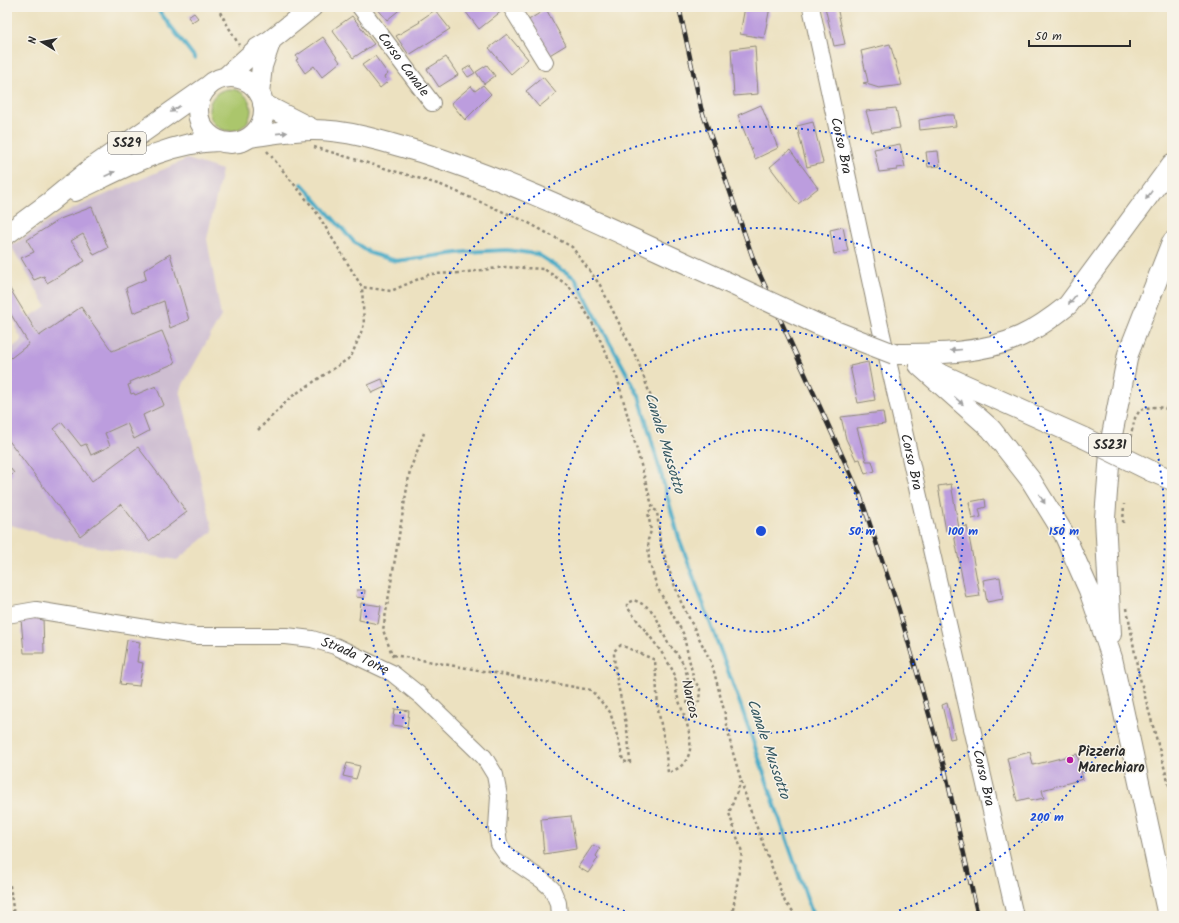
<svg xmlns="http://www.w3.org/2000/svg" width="1179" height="923" font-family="Kalam,sans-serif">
	<rect width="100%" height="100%" fill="#f7f3e8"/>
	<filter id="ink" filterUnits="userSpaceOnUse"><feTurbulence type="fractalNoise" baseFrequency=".025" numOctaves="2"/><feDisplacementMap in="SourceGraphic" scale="8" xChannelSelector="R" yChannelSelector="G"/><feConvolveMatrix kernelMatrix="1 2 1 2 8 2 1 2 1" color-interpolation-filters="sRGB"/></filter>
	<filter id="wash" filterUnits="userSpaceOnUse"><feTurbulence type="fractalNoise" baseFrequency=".012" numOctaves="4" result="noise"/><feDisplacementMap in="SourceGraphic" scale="16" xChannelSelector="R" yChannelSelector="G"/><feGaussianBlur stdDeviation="0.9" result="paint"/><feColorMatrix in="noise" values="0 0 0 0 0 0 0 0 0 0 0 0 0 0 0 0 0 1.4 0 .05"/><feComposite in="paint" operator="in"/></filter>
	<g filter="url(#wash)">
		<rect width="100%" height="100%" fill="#ece1c0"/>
		<path fill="#cebed1" d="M187,159l35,11 -15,69 14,77 -41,74 33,141 -36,29 -98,-16 -72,-20v-172l15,-12 -7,-13 31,-21 -35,-60 48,-31z"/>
		<path fill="#abc66c" stroke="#6b784c" d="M209 110a21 21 0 1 1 42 0a21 21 0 1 1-42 0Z"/>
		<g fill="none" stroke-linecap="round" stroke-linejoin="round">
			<path stroke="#46aac6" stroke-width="4" d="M156,7l39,51
				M302,184l52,58 16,11 26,8 69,-9 42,-2 30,4 38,24 64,118 40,142 63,171 71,207"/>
		</g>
		<g id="blocks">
			<path fill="#bc9dde" d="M376,7h27l-16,13z
				M470,7h31l2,3 -24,19 -14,-18z
				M745,7h25l-6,31 -24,-4z
				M825,7h12l8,37 -11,2z
				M546,9l20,36 -18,11 -21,-35z
				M435,10l15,19 -41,26 -13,-19 24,-14 -1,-1z
				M194,13l4,5 -6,4 -4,-5z
				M352,16l22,28 -21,14 -21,-28z
				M507,34l21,25 -17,15 -22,-26z
				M323,37l17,25 -18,15 -8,-11 -9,7 -9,-13 2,-1 -2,-3z
				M890,44l12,41 -23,3 -16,-5 5,-1 -7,-31z
				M755,46l3,48 -24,2 -3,-47z
				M375,56l13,18 -4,3 3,5 -7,6 -18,-23z
				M446,57l12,18 -19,12 -12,-18z
				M487,65l8,11 -11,8 -8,-12z
				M470,66l5,7 -7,4 -5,-7z
				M543,77l13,16 -17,14 -13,-16z
				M483,85l8,9 -26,26 -14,-17 20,-17 4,5z
				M761,105l17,43 -23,11 -17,-44z
				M896,108l4,20 -28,4 -6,-21z
				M947,115h7l2,11 -36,4 -1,-10z
				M813,122l10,41 -16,4 -10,-41z
				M900,144l5,23 -8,1v2l-18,2 -5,-23z
				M790,150l28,38 -20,16 -28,-37z
				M938,151l2,15 -12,1 -2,-15z
				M92,207l16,41 -14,7 -11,-21 -12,7 14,20 -38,22 -3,-7 -10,4 -13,-22 13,-6 -7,-12 33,-21z
				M843,227l5,24 -14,3 -4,-24z
				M170,254l19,66 -19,8 -6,-27 -31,12 -7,-25 20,-9 -2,-9z
				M7,284l32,52 42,-29 31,44 50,-20 13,32 -45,19 1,2 -3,1 3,9 3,-1 1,2 21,-9 8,19 -21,10 6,16 -15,8 -7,-16 -22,10 5,13 -19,9 -5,-11 -5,2 -19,-24 -8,7 38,52 46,-34 49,65 -38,29 -28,-37 -41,32 -73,-98v-77l22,-17 -22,-36z
				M868,362l7,38 -17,3 -8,-37z
				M382,379l3,8 -13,6 -4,-8z
				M883,412l2,12 -28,4 9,33h6l3,10 -10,3 -5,-15 -4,1 -10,-21 -5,-22z
				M10,468l4,5 -7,6v-9z
				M951,484l8,44 8,-2 13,70 -14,2 -13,-69 -7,2 -8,-45z
				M985,499l1,8 -7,2 2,8 -9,2 -3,-17z
				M1000,577l3,22 -16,3 -4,-22z
				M357,590h8l-1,8 -8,-1z
				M361,603l20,3 -3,18 -19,-4z
				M43,617l1,36h-20l-3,-34z
				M127,640l13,2 -3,20 6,1 -4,23 -19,-2z
				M947,703l8,35 -5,1 -8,-34z
				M395,709l14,2 -2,16 -14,-2z
				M1030,752l3,13 44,-11 2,8 3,-1 2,9 -3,1 2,8 -41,11 2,8 -14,3 -1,-3 -12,3 -10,-43z
				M347,763l13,3 -4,13 -13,-3z
				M571,816l5,33 -32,5 -3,-35z
				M593,845l7,4 -4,7 2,2 -10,15 -10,-6z"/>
		</g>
	</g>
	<g filter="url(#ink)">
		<use href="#blocks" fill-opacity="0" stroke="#8c8676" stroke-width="1"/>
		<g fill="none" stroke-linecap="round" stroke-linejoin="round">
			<defs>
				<g id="minor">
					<path id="s1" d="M360,7l72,96"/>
					<path d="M511,7l34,55"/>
					<path id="s2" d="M811,7l69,319 135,590"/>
					<path id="s3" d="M7,615l29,-5 159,26h91l26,3 23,7 57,27 30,24 62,60 11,18 4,21 -2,33 2,15 9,13 34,23 10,9 6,14 1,13"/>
				</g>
				<path id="major" d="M226,77l32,-29 13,-8 41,-33
					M198 110a33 33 0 1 1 66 0a33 33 0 1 1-66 0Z
					M259,93l3,-27 9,-26
					M263,104l51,26
					M250,137c21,-3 42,-7 63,-7 36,0 73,12 107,22 102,32 198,81 296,125
					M75,191c45,-21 92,-49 143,-50
					M7,234l43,-32 39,-32 118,-83
					M894,354c41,0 89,0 127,-18 17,-8 32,-19 47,-31l104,-141
					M919,365l72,64 39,50 34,55 25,56 23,68 56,258
					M936,372l148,66
					M1151,471l21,9
					M1111,634l-6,-116 6,-78 17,-86 44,-112"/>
			</defs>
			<use href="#minor" stroke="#8c8676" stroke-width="18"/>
			<use href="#major" stroke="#8c8676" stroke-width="22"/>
			<path stroke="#8c8676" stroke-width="2.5" stroke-dasharray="3 3" stroke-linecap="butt" d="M217,7l22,38
				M314,147l127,38 86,37 45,25 28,38 38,76 26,73
				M267,151l48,59 47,77 29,4 39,-17 30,-1 45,-6 39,2 25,17 22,34 26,57 36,132 4,2 3,30 11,35 10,26 31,62 13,50 6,32 17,58 37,98 12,14
				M258,430l33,-33 60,-40 13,-32 -2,-38
				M1129,443l6,-25 5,-8c12,-4 21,-4 32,1
				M1123,523l1,-19
				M1127,608l11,63 34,125
				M393,655l198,35 19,22 9,30 4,19 7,2c-1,-15 -2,-30 -5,-44 -4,-23 -11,-45 -11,-68l7,-6 34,15 3,49 7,36 3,28c38,-13 18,-50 9,-78 -2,-7 0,-17 -4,-24 -12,-22 -30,-43 -46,-64v-4l7,-3c24,10 22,19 32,39 2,6 8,10 11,15 12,16 13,32 10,51l7,3 5,-7 1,-12 -6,-9 -11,-47 -26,-46 -8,-26 -1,-21 3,-9 -3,-19 5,-3
				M393,657l-10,-27 27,-160 14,-37
				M7,880l3,6 4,30
				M732,916l10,-64 -13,-39 12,-32"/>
			<use href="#minor" stroke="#fff" stroke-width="16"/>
			<use href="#major" stroke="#fff" stroke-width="20"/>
			<defs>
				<path id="rail" d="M679,7l22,101 54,156 105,231 39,115 46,160 33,146"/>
			</defs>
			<use href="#rail" stroke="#2b2b2b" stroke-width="4.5"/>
			<use href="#rail" stroke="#f7f3e8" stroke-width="3" stroke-dasharray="9" stroke-linecap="butt"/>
			<defs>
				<path id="major-bridge" d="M716,277l101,47 77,30
					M1084,438l67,33"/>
			</defs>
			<use href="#major-bridge" stroke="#8c8676" stroke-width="22" stroke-linecap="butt"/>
			<use href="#major-bridge" stroke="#fff" stroke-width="20"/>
		</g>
		<defs><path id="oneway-solid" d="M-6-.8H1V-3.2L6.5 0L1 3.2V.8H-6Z"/></defs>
		<g fill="#a0a0a0">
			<use href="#oneway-solid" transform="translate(175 109) rotate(145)"/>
			<use href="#oneway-solid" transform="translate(282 133) rotate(-6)"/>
			<use href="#oneway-solid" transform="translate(110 174) rotate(-24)"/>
			<use href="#oneway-solid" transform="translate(1149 195) rotate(126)"/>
			<use href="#oneway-solid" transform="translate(1072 300) rotate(128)"/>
			<use href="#oneway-solid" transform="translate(956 350) rotate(175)"/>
			<use href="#oneway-solid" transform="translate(959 401) rotate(42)"/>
			<use href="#oneway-solid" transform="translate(1042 499) rotate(58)"/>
		</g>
	</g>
	<g fill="none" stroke="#1d4ed8" stroke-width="2" stroke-dasharray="2 4">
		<circle cx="761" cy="531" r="101"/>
		<circle cx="761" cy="531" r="202"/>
		<circle cx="761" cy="531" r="303"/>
		<path d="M636 915A404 404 0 1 1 886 915"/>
	</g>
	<circle fill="#b5179e" stroke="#f7f3e8" stroke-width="1.5" cx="1070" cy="760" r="4"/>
	<g text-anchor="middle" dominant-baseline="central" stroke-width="3" stroke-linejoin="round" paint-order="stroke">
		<g fill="#f7f3e8" stroke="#686764" stroke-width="1">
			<rect x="108" y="132" width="38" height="22" rx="3"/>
			<rect x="1089" y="434" width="42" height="22" rx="3"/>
		</g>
		<g font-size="13" font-weight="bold" fill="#2b2b2b">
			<text x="127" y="143">SS29</text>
			<text x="1110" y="445">SS231</text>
		</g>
		<g font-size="14" fill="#2b2b2b" stroke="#f7f3e8">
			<text stroke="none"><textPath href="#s1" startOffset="72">Corso Canale</textPath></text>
			<text stroke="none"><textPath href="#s2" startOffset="142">Corso Bra</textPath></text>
			<text stroke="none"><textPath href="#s2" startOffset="466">Corso Bra</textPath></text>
			<text stroke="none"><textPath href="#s3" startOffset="354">Strada Torre</textPath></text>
			<text transform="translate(690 699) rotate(77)">Narcos</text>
			<text stroke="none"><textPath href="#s2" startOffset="790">Corso Bra</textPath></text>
		</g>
		<g font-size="14" font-weight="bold" fill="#2b2b2b" stroke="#f7f3e8" text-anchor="start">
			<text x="1078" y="752">Pizzeria<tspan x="1078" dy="16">Marechiaro</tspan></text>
		</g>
		<g font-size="15" font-style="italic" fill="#345761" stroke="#f7f3e8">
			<text transform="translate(664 443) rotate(73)">Canale Mussotto</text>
			<text transform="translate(768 749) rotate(71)">Canale Mussotto</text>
		</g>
	</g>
	<circle cx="761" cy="531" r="6" fill="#1d4ed8" stroke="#f7f3e8" stroke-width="2"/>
	<g font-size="12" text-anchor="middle" font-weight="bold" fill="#1d4ed8" stroke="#f7f3e8" stroke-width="3" stroke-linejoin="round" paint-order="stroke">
		<text x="862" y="535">50 m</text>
		<text x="963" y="535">100 m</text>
		<text x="1064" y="535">150 m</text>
		<text x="1047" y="821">200 m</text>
	</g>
	<rect width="1179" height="923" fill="none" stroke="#f7f3e8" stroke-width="24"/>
	<g transform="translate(42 42) rotate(280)" stroke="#f7f3e8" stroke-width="3" paint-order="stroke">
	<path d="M0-3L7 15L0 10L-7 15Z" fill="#2b2b2b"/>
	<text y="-6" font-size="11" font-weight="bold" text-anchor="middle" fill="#2b2b2b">N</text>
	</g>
	<path d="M1029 40v6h101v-6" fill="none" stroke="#2b2b2b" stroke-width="2"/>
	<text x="1035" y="40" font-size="12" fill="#2b2b2b" stroke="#f7f3e8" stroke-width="3" paint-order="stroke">50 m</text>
</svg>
